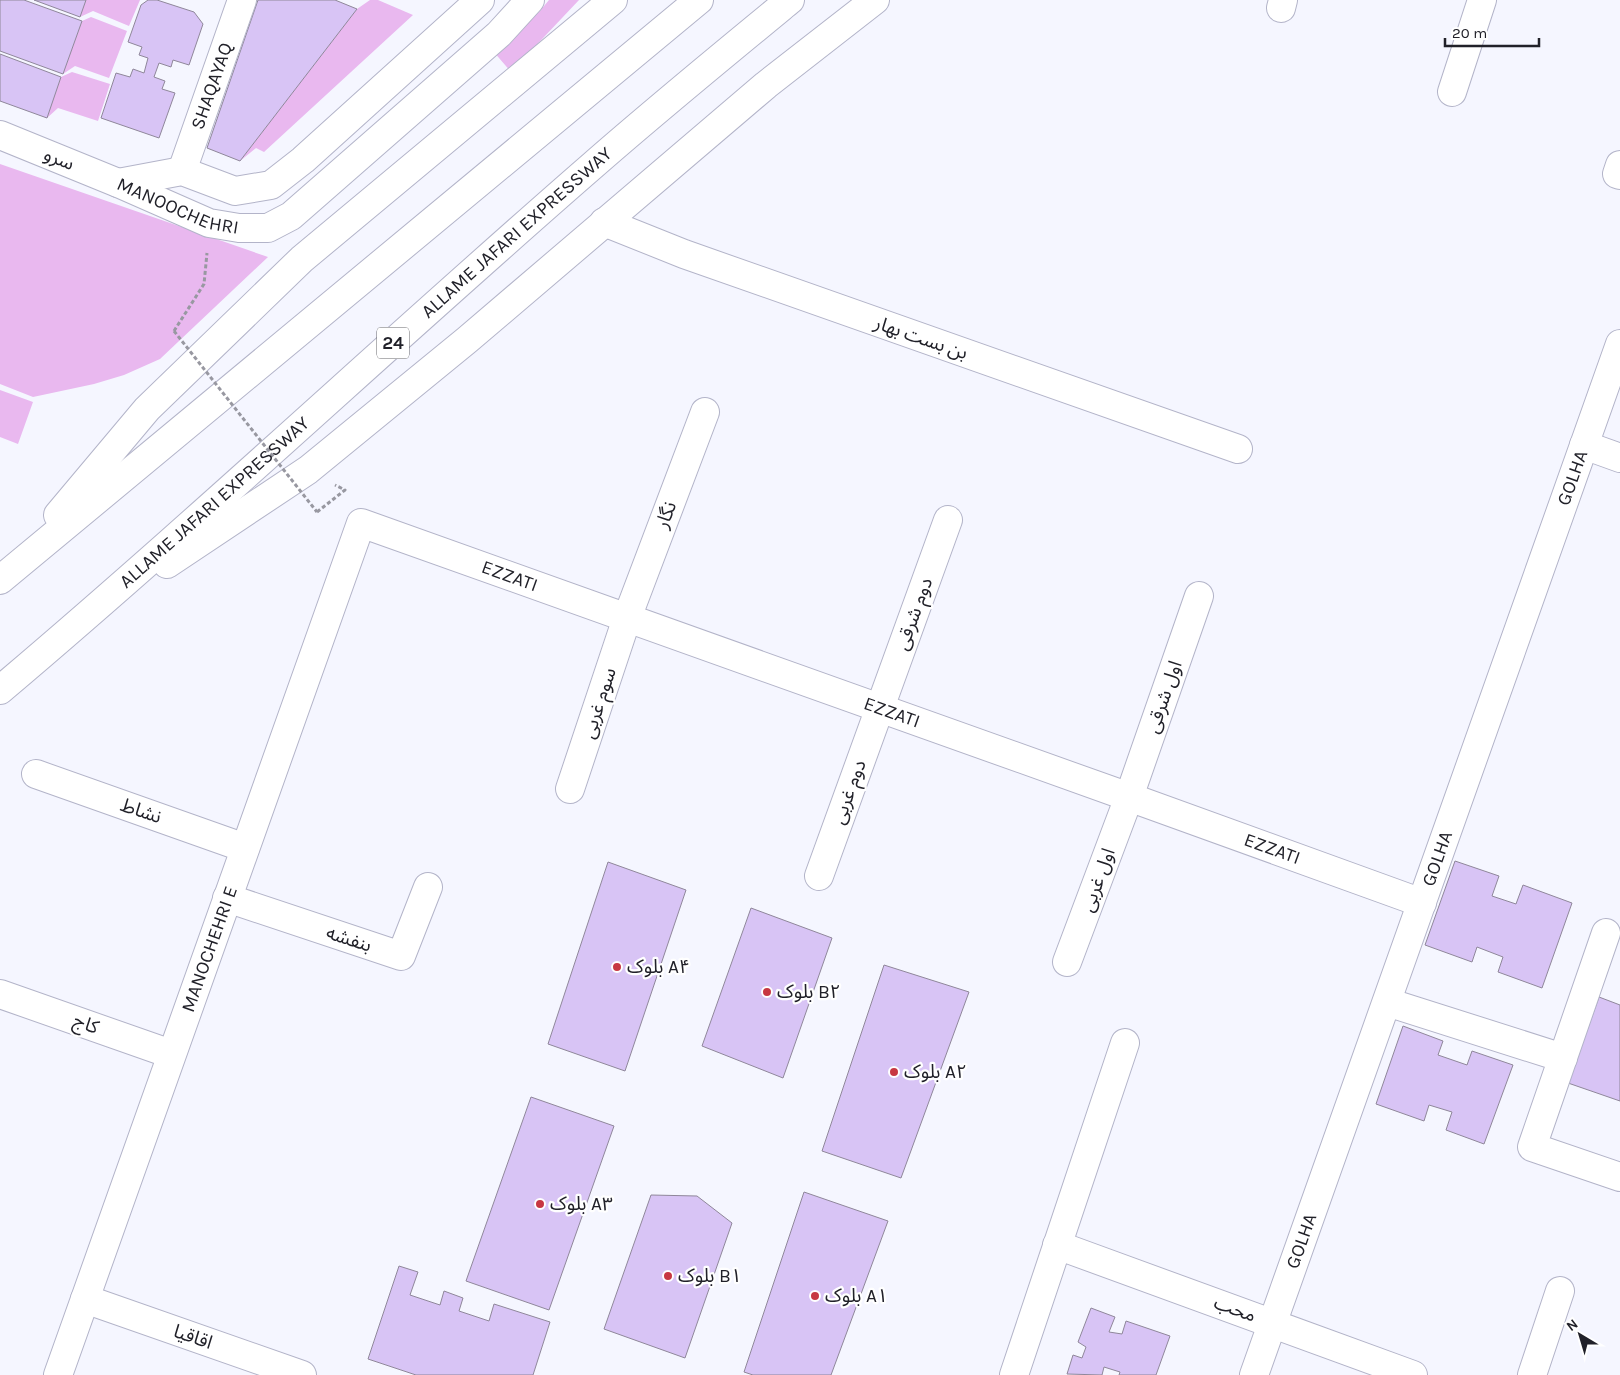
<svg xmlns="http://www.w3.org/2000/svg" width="1620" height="1375" font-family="Karla,'Noto Sans Arabic',sans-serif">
	<rect width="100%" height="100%" fill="#f5f6ff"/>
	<path fill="#e9b8ef" d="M86,0h54l-11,26 -36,-15 -13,6z
		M370,0h8l35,15 -149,137 -8,-4 -16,13 117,-152z
		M549,0h30l-68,72 -18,-21 46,-39z
		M91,17l36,14 -18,47 -34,-12 -12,8 19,-53z
		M72,72l38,12 -12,37 -40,-13 -11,10 14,-41z
		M0,164l268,93 -108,102 -36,16 -30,9 -61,13 -33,-13z
		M0,390l33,12 -15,42 -18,-7z"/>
	<path fill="#d8c4f5" stroke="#8f879a" d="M0,0h24l58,21 -19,53 -63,-23z
		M34,0h52l-6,17z
		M148,0h9l37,12 9,12 -14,41 -16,-5 -2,7 -12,-4 -5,14 11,4 -3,8 13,4 -16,45 -58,-20 15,-45 14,4 3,-8 11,4 4,-15 -9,-3 3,-8 -14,-5 13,-37z
		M258,0h77l22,9 -117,152 -33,-13z
		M0,54l61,23 -14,41 -47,-17z
		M1455,861l44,15 -7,20 24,8 7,-19 49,18 -30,85 -44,-16 5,-15 -26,-10 -5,15 -47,-17z
		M608,862l78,28 -61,181 -77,-27z
		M751,908l81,30 -49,140 -81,-32z
		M884,965l85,27 -68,186 -79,-27z
		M1599,997l21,8v96l-52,-18z
		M1403,1026l40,15 -5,14 29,10 5,-14 41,14 -29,79 -38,-14 6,-18 -23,-7 -5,16 -48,-17z
		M531,1097l83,29 -65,184 -83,-29z
		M804,1192l84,29 -57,154h-78l-9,-3z
		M651,1195l46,1 35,27 -47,135 -81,-29z
		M399,1266l19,6 -8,23 30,10 4,-14 19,7 -4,13 30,10 5,-17 56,18 -17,53h-117l-48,-16z
		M1091,1308l24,9 -6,15 13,2 4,-13 44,15 -14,39h-37l1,-3 -16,-5 -2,8 -35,-1 6,-19 9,3 4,-11 -8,-5z"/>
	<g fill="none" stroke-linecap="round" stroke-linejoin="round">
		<defs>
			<g id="minor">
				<path d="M1281,8l2,-8"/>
				<path d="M1452,92l30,-92"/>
				<path id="s1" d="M0,135l118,48 91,40 30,5h29l23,-12 208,-182 31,-34"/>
				<path d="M1620,165l-3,9 3,1"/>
				<path id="s2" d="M182,171l60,-171"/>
				<path d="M118,183l64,-12 53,20 36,-6 32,-25 177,-160"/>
				<path d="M604,222l80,32 554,195"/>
				<path d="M1584,445l36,13"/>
				<path d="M36,774l209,74"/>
				<path d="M570,789l57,-171 78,-206"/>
				<path d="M819,876l129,-356"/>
				<path d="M227,898l174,58 27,-69"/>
				<path d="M1606,933l-74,214 88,30"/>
				<path d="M1067,962l62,-165 70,-201"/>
				<path d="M0,994l171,60"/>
				<path d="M1387,1002l176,56"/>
				<path d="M1057,1245l356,130"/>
				<path d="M85,1299l217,76"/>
				<path id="s3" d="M58,1375l303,-852 768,274 293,106"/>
				<path d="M1014,1375l111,-332"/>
				<path id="s4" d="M1254,1375l366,-1031"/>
				<path d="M1532,1375l28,-84"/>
			</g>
			<g id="highway">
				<path d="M58,515l89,-106 155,-150 311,-259"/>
				<path d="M167,564l141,-94 159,-130 299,-255 109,-85"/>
				<path d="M0,580l699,-580"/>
				<path id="s5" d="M0,690c201,-170 393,-351 592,-524 65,-57 131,-111 198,-166"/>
			</g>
		</defs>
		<use href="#minor" stroke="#b3b4c9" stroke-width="30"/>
		<use href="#highway" stroke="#b3b4c9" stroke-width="30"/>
		<path stroke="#9898a1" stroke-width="3" stroke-dasharray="4 2.5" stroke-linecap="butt" d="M174,331l30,-47 3,-31
			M317,512l28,-22 -10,-5"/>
		<use href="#minor" stroke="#fff" stroke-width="28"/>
		<use href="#highway" stroke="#fff" stroke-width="28"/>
		<path stroke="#9898a1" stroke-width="3" stroke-dasharray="4 2.5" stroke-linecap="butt" d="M174,331l143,181"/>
	</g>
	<g fill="#c73742" stroke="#fff" stroke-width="2">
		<circle cx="617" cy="967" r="5"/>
		<circle cx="767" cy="992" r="5"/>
		<circle cx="894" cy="1072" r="5"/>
		<circle cx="540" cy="1204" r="5"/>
		<circle cx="668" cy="1276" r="5"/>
		<circle cx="815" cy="1296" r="5"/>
	</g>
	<g text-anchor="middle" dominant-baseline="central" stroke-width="4.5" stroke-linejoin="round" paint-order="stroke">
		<rect fill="#fff" stroke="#646469" stroke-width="1" x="377" y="327.5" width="32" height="31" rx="4"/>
		<g font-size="18" font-weight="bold" fill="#212129">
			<text x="393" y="343">24</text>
		</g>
		<g font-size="19" fill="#212129" stroke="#fff">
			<text stroke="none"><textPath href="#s2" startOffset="90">SHAQAYAQ</textPath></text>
			<text transform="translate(59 159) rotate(22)">سرو</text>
			<text stroke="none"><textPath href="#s1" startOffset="192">MANOOCHEHRI</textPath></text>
			<text stroke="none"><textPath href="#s5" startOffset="690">ALLAME JAFARI EXPRESSWAY</textPath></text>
			<text transform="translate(921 338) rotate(19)">بن بست بهار</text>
			<text stroke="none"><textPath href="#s4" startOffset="952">GOLHA</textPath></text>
			<text stroke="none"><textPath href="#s5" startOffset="285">ALLAME JAFARI EXPRESSWAY</textPath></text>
			<text transform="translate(666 515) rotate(-69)">نگار</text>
			<text stroke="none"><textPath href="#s3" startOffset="1062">EZZATI</textPath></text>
			<text transform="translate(914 614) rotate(-70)">دوم شرقی</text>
			<text transform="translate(1164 697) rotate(-71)">اول شرقی</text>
			<text transform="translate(599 703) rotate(-72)">سوم غربی</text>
			<text stroke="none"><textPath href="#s3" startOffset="1468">EZZATI</textPath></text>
			<text transform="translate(849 792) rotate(-70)">دوم غربی</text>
			<text transform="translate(141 811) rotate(19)">نشاط</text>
			<text stroke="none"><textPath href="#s3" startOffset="1872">EZZATI</textPath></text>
			<text stroke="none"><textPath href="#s4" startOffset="548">GOLHA</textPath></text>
			<text transform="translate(1098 880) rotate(-70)">اول غربی</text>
			<text transform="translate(349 939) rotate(18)">بنفشه</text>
			<text stroke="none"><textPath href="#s3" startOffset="452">MANOCHEHRI E</textPath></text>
			<text transform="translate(86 1024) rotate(20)">کاج</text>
			<text stroke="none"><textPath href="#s4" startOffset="142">GOLHA</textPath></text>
			<text transform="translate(1235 1309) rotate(20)">محب</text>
			<text transform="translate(193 1337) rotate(19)">اقاقیا</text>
		</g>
		<g font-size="19" fill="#212129" stroke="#fff" text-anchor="start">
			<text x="627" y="967">بلوک A۴</text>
			<text x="777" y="992">بلوک B۲</text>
			<text x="904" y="1072">بلوک A۲</text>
			<text x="550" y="1204">بلوک A۳</text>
			<text x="678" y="1276">بلوک B۱</text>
			<text x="825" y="1296">بلوک A۱</text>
		</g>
	</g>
	<g transform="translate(1580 1335) rotate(322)" stroke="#ffffff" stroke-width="4" paint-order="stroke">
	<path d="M0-4L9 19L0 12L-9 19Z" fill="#212129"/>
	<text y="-8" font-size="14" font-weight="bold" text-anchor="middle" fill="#212129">N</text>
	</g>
	<path d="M1445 38v8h94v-8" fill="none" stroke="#212129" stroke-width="2.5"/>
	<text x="1452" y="38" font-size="15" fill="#212129" stroke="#ffffff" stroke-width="4" paint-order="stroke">20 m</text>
</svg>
